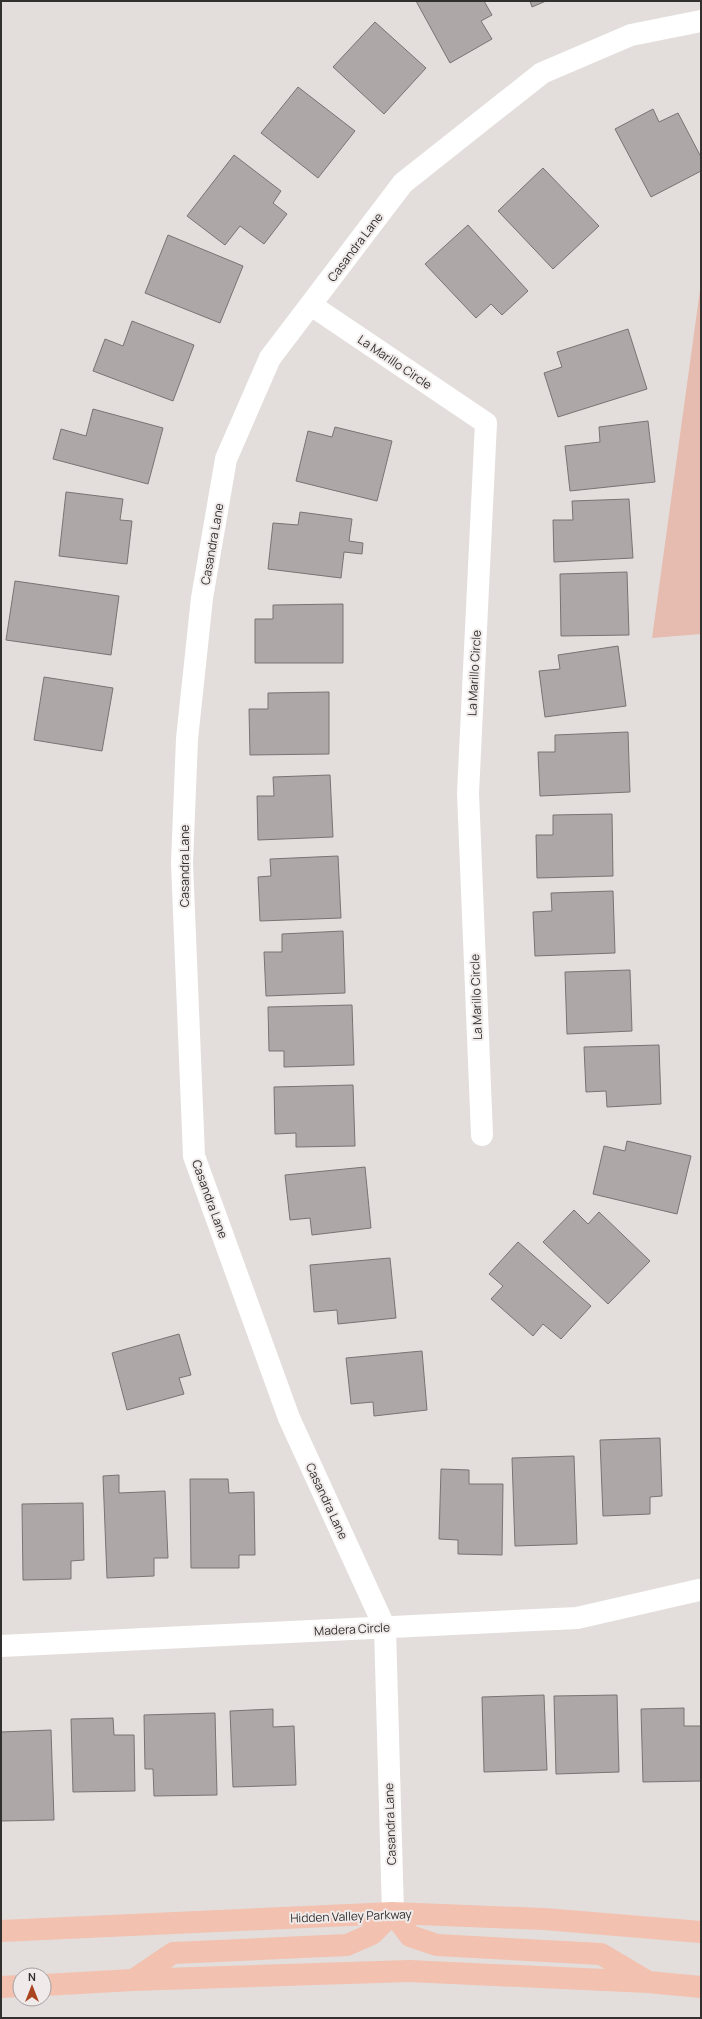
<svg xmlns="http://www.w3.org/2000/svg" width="702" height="2019" font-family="Manrope,sans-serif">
	<rect width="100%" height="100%" fill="#e3dedc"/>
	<path fill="#e5bcaf" d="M700,290l1,344 -49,4z"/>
	<path fill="#ada8a7" stroke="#797473" d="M416,1h68l8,14 -11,6 11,18 -42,24z
		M530,1h16l-14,6z
		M375,22l51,46 -42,46 -51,-47z
		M298,87l57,44 -37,47 -57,-45z
		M653,109l6,13 19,-9 23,44v14l-50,26 -36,-68z
		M234,155l47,36 -8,12 14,11 -23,30 -24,-18 -15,19 -38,-29z
		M543,168l56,58 -46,43 -55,-58z
		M468,225l60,66 -26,24 -11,-11 -15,14 -51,-54z
		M168,235l75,31 -23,57 -75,-30z
		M132,321l62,24 -21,56 -80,-30 12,-32 18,7z
		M628,329l19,60 -89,28 -14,-44 18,-6 -5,-15z
		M93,409l70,19 -15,56 -95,-25 8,-30 25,7z
		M648,421l7,61 -85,9 -5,-45 35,-4 -1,-15z
		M335,427l57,14 -15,60 -81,-20 12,-50 24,6z
		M66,492l57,7 -3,21 12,1 -5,43 -68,-8z
		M629,499l4,59 -79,4 -1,-42h20l-1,-19z
		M300,512l52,7 -3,22 14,2 -1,11 -18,-2 -3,26 -73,-9 5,-46 25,2z
		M627,572l2,63 -68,1 -1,-62z
		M15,581l104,15 -8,59 -105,-15z
		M343,604v59h-88v-44h18v-14z
		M618,646l8,60 -81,11 -6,-46 21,-2 -2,-14z
		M44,677l69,11 -11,63 -68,-11z
		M329,692v62l-79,1 -1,-46h19v-16z
		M628,732l2,60 -90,4 -2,-44h17v-17z
		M330,775l3,62 -75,3 -1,-44h17l-1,-19z
		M612,814l1,62 -76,2 -1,-43h17v-20z
		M338,856l3,62 -81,3 -2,-44 13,-1 -1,-17z
		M613,891l2,62 -80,3 -2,-44 19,-1 -1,-18z
		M343,931l2,62 -79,3 -2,-44h18v-18z
		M630,970l2,61 -65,3 -2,-62z
		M352,1005l2,60 -70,2v-16h-15l-1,-44z
		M659,1045l2,59 -54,3 -1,-16 -20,1 -2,-45z
		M353,1085l2,61 -59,1v-14l-21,1 -1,-47z
		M627,1141l64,15 -14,58 -84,-20 11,-48 21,5z
		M365,1167l6,61 -59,7 -2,-17 -20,2 -5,-45z
		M574,1210l14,14 11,-12 51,49 -42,43 -65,-62z
		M518,1242l73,64 -30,33 -18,-15 -10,12 -42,-37 12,-13 -14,-12z
		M390,1258l6,60 -58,6 -1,-14 -23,2 -4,-47z
		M179,1334l12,41 -12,3 5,16 -57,16 -15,-57z
		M422,1351l5,59 -53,6 -1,-14 -22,2 -5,-46z
		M660,1438l2,58 -12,1v17l-47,2 -3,-76z
		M574,1456l3,88 -62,2 -3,-88z
		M441,1469l28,1v14h34l-1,71 -44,-1v-14l-19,-1z
		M119,1475v18l46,-2 3,67h-14v18l-47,2 -4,-102z
		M190,1479h38l1,14 25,-1 1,63h-16v13h-48z
		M83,1503l1,57 -13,1v18l-48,1 -1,-76z
		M544,1695l3,75 -63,2 -2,-75z
		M617,1695l2,77 -63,2 -2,-78z
		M684,1708v18h17v55l-58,1 -2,-73z
		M273,1709v18l21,-1 2,59 -63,2 -3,-76z
		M215,1713l2,82 -63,1 -1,-27h-8l-1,-54z
		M113,1718l1,17h20l1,56 -62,1 -2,-73z
		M51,1730l3,90 -53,1v-89z"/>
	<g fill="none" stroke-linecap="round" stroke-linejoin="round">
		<path stroke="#fff" stroke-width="22" d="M311,305l175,118 -18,370 14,342
			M1,1646l576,-28 122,-28
			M393,1913l-8,-285 -96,-210 -95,-262 -12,-293 5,-124 15,-141 24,-139 44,-101 133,-175 139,-110 89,-38 70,-14"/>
		<path stroke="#f2c1b0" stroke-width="22" d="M393,1913l17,23 27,9 164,9 44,26
			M1,1931l392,-18 151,6 157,13
			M133,1980l40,-27 174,-8 25,-11 21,-21
			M44,1985l89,-5 276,-9 239,11 53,5
			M1,1987l19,-1"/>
	</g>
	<g text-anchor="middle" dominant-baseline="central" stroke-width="4" stroke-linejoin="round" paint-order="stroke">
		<g font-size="12" fill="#32302f" stroke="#f0ebea">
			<text transform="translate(355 247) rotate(-53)">Casandra Lane</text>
			<text transform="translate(395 362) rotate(34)">La Marillo Circle</text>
			<text transform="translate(212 544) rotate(-80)">Casandra Lane</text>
			<text transform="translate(474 673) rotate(-87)">La Marillo Circle</text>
			<text transform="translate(184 866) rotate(-90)">Casandra Lane</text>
			<text transform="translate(476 997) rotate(-92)">La Marillo Circle</text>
			<text transform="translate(210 1199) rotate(70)">Casandra Lane</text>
			<text transform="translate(327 1501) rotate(65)">Casandra Lane</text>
			<text transform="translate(352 1629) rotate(-3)">Madera Circle</text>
			<text transform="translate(390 1824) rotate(-92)">Casandra Lane</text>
			<text transform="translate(351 1916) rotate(-2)">Hidden Valley Parkway</text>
		</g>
	</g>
	<rect width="702" height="2019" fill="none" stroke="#32302f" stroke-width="4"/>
	<g transform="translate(32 1987)"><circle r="19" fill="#f0ebea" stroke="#a4a09f"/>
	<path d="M0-3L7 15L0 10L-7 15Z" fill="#aa441e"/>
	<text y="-6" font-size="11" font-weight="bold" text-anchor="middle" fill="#32302f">N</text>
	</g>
</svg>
